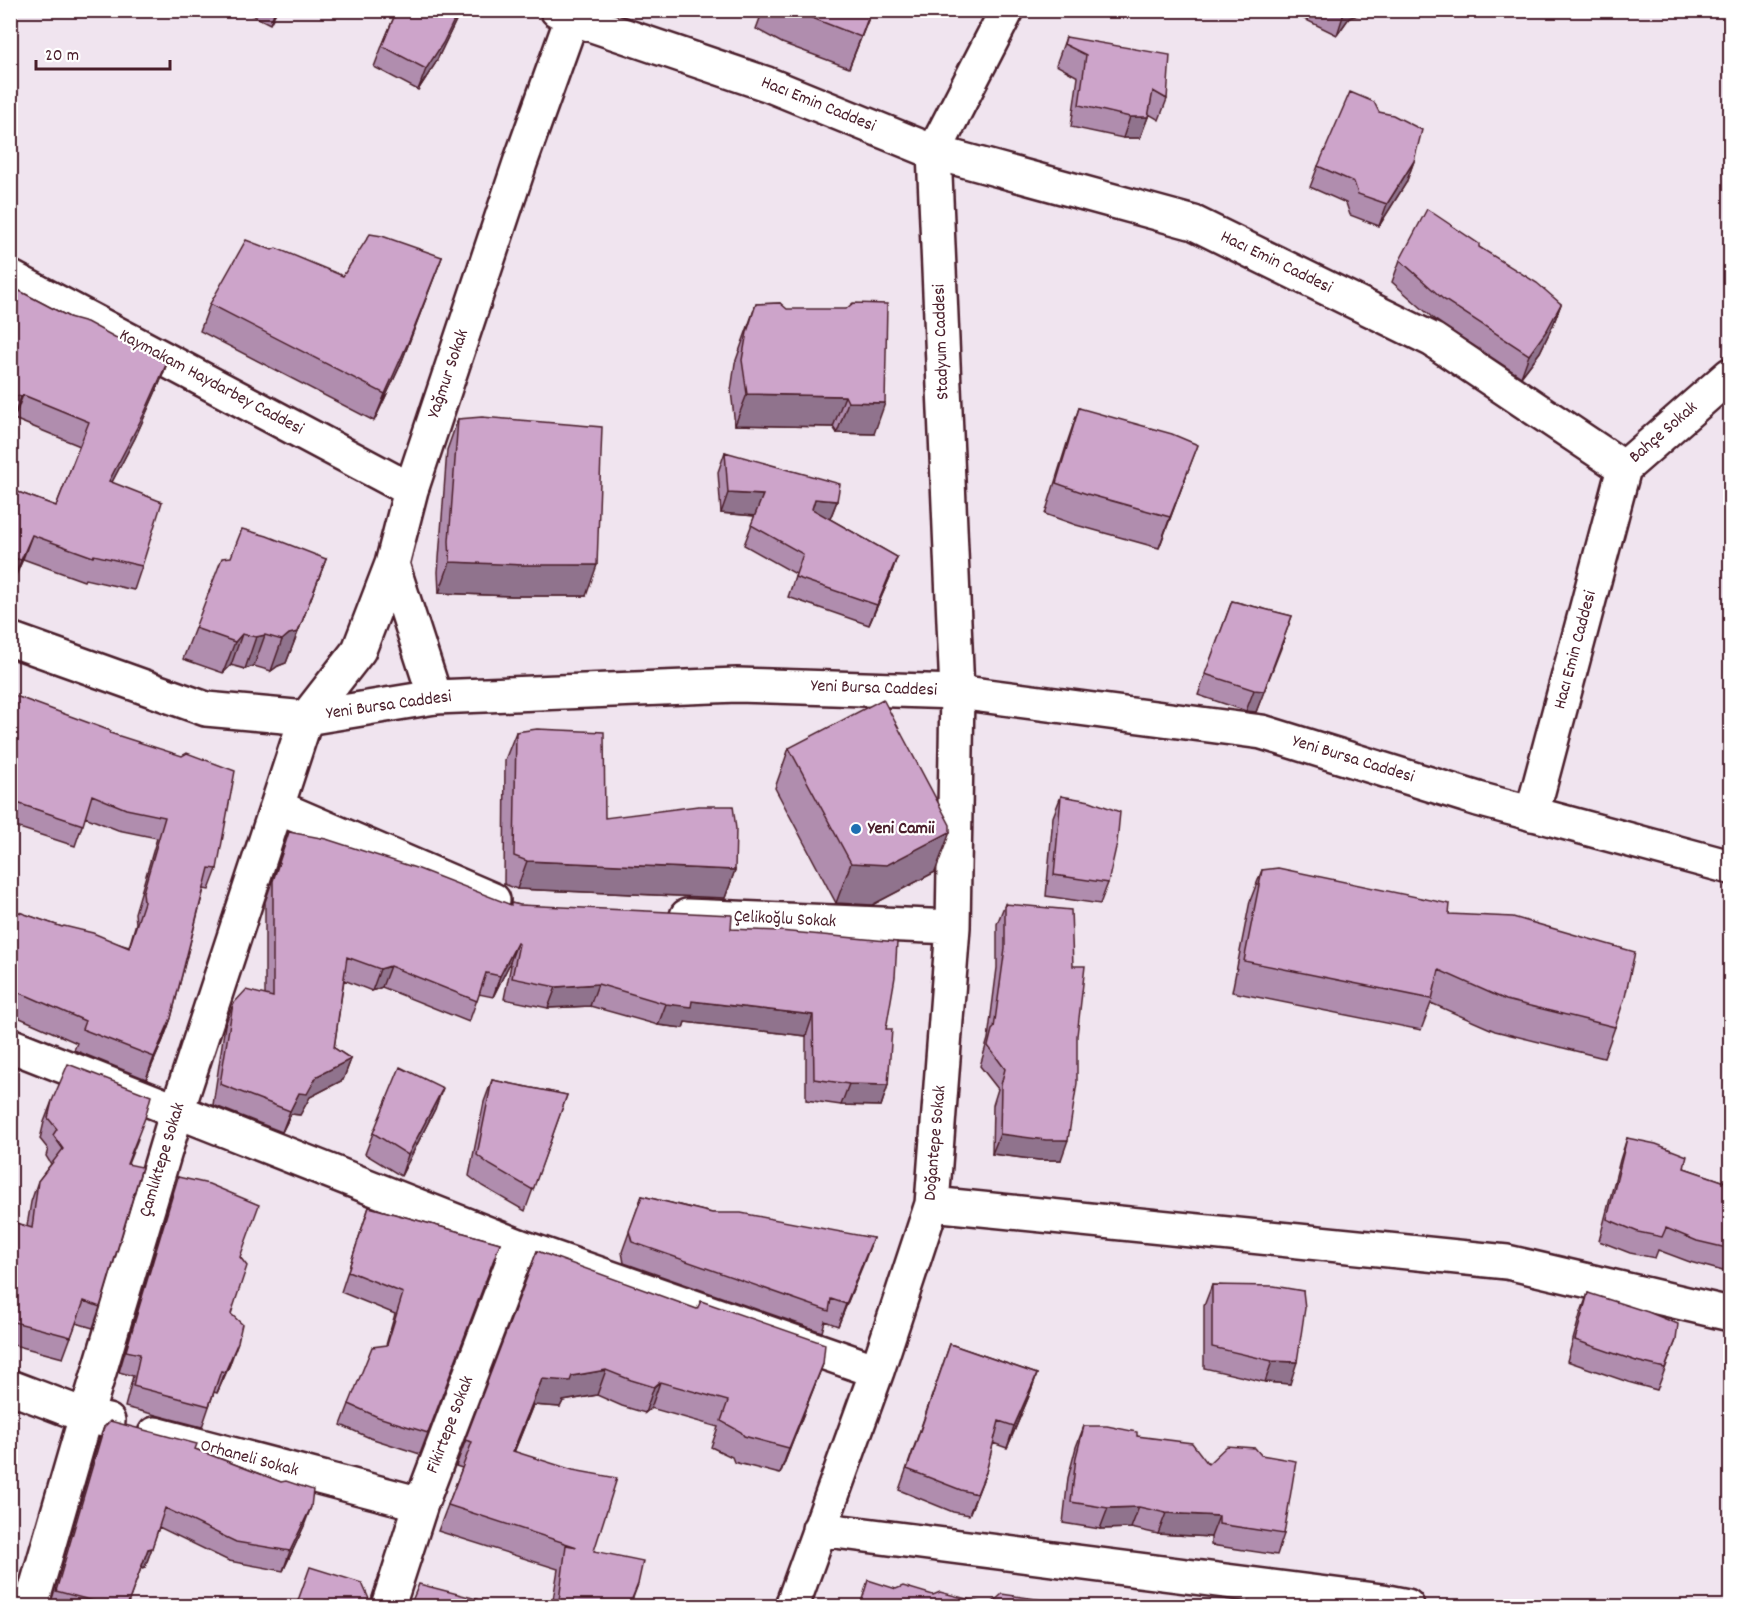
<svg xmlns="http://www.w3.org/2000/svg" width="1741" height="1617" font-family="Dekko,sans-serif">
	<rect width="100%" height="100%" fill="#f0e4ef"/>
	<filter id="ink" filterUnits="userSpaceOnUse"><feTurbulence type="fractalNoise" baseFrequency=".0167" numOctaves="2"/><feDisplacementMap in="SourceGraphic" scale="12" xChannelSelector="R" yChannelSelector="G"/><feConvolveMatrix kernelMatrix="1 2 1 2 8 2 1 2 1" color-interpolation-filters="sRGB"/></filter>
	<g filter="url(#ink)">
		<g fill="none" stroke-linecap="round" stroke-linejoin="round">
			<defs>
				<path id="street" d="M557,10l15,8 195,66 167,68 260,71 239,117 191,128 -92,346
					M10,277l401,213
					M1624,468l106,-93
					M392,564l43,133
					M277,807l216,93
					M687,916l266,11
					M10,1045l509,201 358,125
					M932,1204l575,58 223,52
					M10,1387l76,29 22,5
					M155,1434l266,70
					M819,1529l563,72 25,5
					M31,1606l55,-190 91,-305 129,-393 53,-68 33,-86 19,-74 109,-327 52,-145
					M388,1606l33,-102 98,-258
					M792,1606l85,-235 55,-167 21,-277 4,-235"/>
				<path id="secondary" d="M10,639l196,70 100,9 129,-21 302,-12 220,7 305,40 216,67 252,68
					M957,692l-23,-540 73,-142"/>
			</defs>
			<use href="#street" stroke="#4a1f2b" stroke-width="38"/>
			<use href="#secondary" stroke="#4a1f2b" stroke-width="38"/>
			<use href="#street" stroke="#fff" stroke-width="33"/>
			<use href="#secondary" stroke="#fff" stroke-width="33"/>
		</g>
		<path fill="#b08dae" stroke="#4a1f2b" stroke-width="1.5" d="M242,10h35l-7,14z
			M397,10h64l-26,54 -17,26 -44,-23 8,-21z
			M763,10h109l-23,58 -67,-25 -26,-14z
			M1296,10h65l-1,4 -11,4 -12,17 -43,-21z
			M1066,37l101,62 -8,21 -10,-6 -9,24h-17l-52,-11 7,-50 -22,-12z
			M1379,112l35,49 -8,22 -27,43 -29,-11 -4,-12 -36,-16 8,-21z
			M1479,247l82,57 -8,21 -13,27 -19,25 -86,-57 -43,-38 8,-22z
			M272,250l71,26 99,-19 -42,109 -26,55 -174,-90 10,-27z
			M10,286l59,31 55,25 45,16 -9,24 -25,56 -23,44 30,84 -8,24 -49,-11 -1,2 -61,-22 -11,25h-2v-95l46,17 24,-60 -66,-27 -2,2h-2z
			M780,303l94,131 -37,-1 -4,-6 -98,-2 -4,-34 4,-28 21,-59z
			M1079,408l107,68 -27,72 -83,-23 -31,-11 23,-74z
			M458,419l128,177h-74l-73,-3 -1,-21 9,-122z
			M725,452l112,49 -7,18 67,38 -7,20 -21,48 -81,-28 8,-23 -52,-29 11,-29 -34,-3 -3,-41z
			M326,559l-40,104 -8,3 -7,5 -17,-5 -9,3 -14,-4 -8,8 -40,-14 12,-31z
			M1232,601l60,15 -36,96 -10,-1 -48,-16z
			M10,694l100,39 107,136 -8,21 -5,-1 -33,129 -8,22 -17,39 -72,-29 3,-7 -57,-25 -10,-4v-105l52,18 67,20 7,-24 -1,-10 22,-75 -39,-8 -33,-13 -10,29 -65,-21z
			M516,732l89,86 130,52 -10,28 -208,-9 -13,-5 1,-124z
			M789,748l146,124 -63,33 -36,-2 -61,-115z
			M1061,796l47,87 -8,21 -54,-8 7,-79z
			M289,832l221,73 1,-2 9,2 211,24 155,100 2,56 -7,21 -40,-1 -35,-5v-64l-121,-14 -2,6 -25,-3 -68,-19 -42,2 -44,-9 7,-34h-2l-16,32 -14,-3 -10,28 -87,-35 -10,4 -28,-11 -10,68 17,11 -8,21 -33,17 -10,18 -9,-1 -9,18 -69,-27 12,-80 8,-21 32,-9v-93z
			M1262,870l187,44 166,113 -11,31 -109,-27 -64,-28 -10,27 -189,-38 18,-91z
			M1005,904l56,256h-22l-47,-6 1,-49 5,-16 -18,-23 8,-27 9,-71v-44z
			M492,1080l75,15 -42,116 -43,-25 -13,-10 15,-74z
			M52,1101l86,38 -10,25 -28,143 -7,21 -17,-5 -13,35 -53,-14v-123l17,5 4,-24 7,-21 13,-17 -5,-8 2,-7 -8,-10 4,-17z
			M435,1109l-34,67 -36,-22 8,-21z
			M1627,1138l57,30 47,16v67l-8,20 -33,-9 -32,-12 -3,8 -25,-5 -31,-12 21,-81z
			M178,1177l62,80 -9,57 -1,50 -13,29 -3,-1 -12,35 -77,-20 8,-31 -14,-4 52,-174z
			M642,1196l70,17 161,25 -35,88 -13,-5 -3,11 -198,-69 -2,-11z
			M369,1207l131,36 -80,211 -50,-16 -29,-13 8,-21 37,-59 9,-31 -54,-22z
			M537,1251l286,113 -43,110 -46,-12 -2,-5 -21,-10 7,-20 -67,-19 -6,5 -23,-7 -25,-11 -34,6 -3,6 -27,-2 -19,47 80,99 44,33 -8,22h-78l6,-37 -120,-38 24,-63 -6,-2z
			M1212,1285l91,6 -13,93 -25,-2 -61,-14v-62z
			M1588,1293l88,47 -19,50 -29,-8 -61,-21 13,-46z
			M950,1344l87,30 -8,22 -22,52 -14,-5 -7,29 -17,43 -16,-3 -54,-22z
			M1084,1426l53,10 71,28 76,70 -7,21 -66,-10v-8l-53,-3 -27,-6 -31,1 -37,-6 5,-45 8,-31z
			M104,1427l91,22 86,33 23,44 -21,45 -54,-10 -70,-34 -14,40 -4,1 -14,38h-77l47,-160z"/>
		<path fill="#90738d" stroke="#4a1f2b" stroke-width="1.5" d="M275,10h2l-7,14z
			M459,10h2l-26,54 -17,26 8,-21z
			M871,10h1l-23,58 12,-31z
			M1346,10h15l-1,4 -11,4 -12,17 7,-22z
			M1130,117h18l-8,21h-17z
			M1414,161l-8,22 -27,43 8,-22z
			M442,257l-42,109 -26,55 11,-27z
			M1561,304l-8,21 -13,27 -19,25 8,-22z
			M169,358l-9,24 -25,56 -35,67 9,-24z
			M747,394l98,2 -12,31 -98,-2z
			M23,395l-9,24 -2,2 9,-24z
			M848,402l37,1 -11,31 -37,-1z
			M1198,445l-12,31 -27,72 11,-31z
			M728,493l35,2 -7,21 -35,-3z
			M815,499l22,2 -8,20 -21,-1z
			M32,535l-9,24 -11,25 9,-24z
			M897,557l-7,20 -21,48 8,-20z
			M326,559l-40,104 -8,3 -7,5 11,-31 7,-6z
			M450,562l147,3 -11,31h-74l-73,-3z
			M242,634l-11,31 -8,8 12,-31z
			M265,635l-11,31 -9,3 11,-32z
			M1285,638l-29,74 -10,-1 8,-21z
			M950,832l-15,40 -63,33 -36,-2 15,-40z
			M527,861l208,9 -10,28 -208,-9z
			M517,943l-8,22 -16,32 7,-21z
			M390,966l-8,21 -10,4 8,-22z
			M598,984l-8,22 -42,2 8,-21z
			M692,1001l121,14 -7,21 -121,-14 -2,6 -25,-3 8,-21z
			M171,1018l-8,22 -17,39 8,-22z
			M351,1059l-8,21 -33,17 -10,18 -9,-1 -9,18 8,-21 9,-18 18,-17z
			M849,1084l39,1 -7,21 -40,-1z
			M443,1088l-8,21 -34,67 7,-21z
			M1000,1134l68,6 -7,20h-22l-47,-6z
			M873,1238l-8,22 -27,66 8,-22z
			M238,1342l-8,22 -13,29 8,-21z
			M1272,1361l25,1 -7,22 -25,-2z
			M823,1364l-10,26 -33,84 9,-26z
			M606,1370l-9,25 -34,6 -3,6 -27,-2 -29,72 38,-98 30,-3z
			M1037,1374l-8,22 -22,52 7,-22z
			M660,1382l-9,26 -6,5 9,-26z
			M986,1472l-8,21 -9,22 8,-21z
			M311,1507l-7,19 -21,45 7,-20z
			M1139,1507l-8,21 -31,1 8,-21z
			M1166,1513l53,3 -8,21 -53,-3z
			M152,1548l-7,19 -4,1 7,-19z"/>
		<path fill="#cda4ca" stroke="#4a1f2b" stroke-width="1.5" d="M397,10h62l-16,33 -17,26 -44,-23z
			M792,10h79l-10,27z
			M1066,37l104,18 -3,44 -14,-8 -5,26h-18l-51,-12 7,-50 -22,-11z
			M1350,92l24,10 5,10 14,3 29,15 -8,31 -27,43 -29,-10 -4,-12 -36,-16z
			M1427,209l52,35v3l58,36 24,21 -14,26 -18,25 -86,-56 -43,-39z
			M370,234l12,2 60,21 -32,81 -25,56 -175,-90 36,-64 26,10 4,-2 67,28z
			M10,286l59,31 18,5 37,20 45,16 -25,56 -35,67 53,21 -20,64 -48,-11 -1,2 -61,-22 -11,25 -11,-3v-68l46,17 33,-84 -66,-27 -2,2 -11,-3z
			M780,303l7,6h59l7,-6 34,1 -2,99 -37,-1 -3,-6 -98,-2 -5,-34 5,-28 9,-28z
			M1079,408l93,26 26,11 -28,72 -83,-23 -31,-11z
			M482,417l120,10 -5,138h-74l-73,-3 -1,-21 9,-122z
			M725,452l115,32 -3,17 -22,-2 -3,10 85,48 -20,48 -82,-28 8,-23 -52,-29 12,-30 -35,-2z
			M242,529l25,7 59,23 -28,73 -9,2 -7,6 -17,-5 -9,2 -14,-3 -7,8 -40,-14 27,-70 9,-1z
			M1232,601l60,15 -28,75 -10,-1 -49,-16z
			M10,694l101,37 -1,2 72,23 5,-3 48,18 -18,98 -8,-1 -38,150 -17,39 -72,-28 3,-8 -57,-25 -18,-6v-81l52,18 2,-1 29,7 36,15 15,-46 -1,-10 22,-75 -39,-8 -34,-14 -9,30 -69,-23 -2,6h-2z
			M883,699l67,126v7l-63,33 -36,-2 -62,-115z
			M537,729l67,3 1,86 93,-12h35l3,23 -1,41 -208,-9 -13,-5 2,-124z
			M1061,796l29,5 30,11 -3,31 -9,40 -54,-8z
			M289,832l37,7 93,30 92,36v-2l9,2 212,10 -1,14 49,2 117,11 -2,35 -9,52h6l-4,56 -39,-1 -35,-5 -1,-64 -121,-14 -1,6 -25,-3 -68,-20 -42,3 -44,-9 7,-34 -2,-1 -17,33 -14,-3 -9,28 -87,-35 -10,3 -33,-12 -13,91 17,11 -34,17 -10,18 -8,-1 -9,18 -70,-27 13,-80 13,-14 27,7v-116z
			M1278,868l172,36 -1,10 64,3 122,35 -10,45 -10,30 -109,-27 -67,-30 -7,29 -188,-38 18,-91z
			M1005,904l66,6 2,56h12l-8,70v47l-9,57h-22l-46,-6 1,-49 4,-16 -17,-23 4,-16 2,-2 11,-80z
			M68,1064l83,32 -6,22 -18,46 15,3 -42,140 -16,-6 -13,36 -61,-16v-100l22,7 6,-47 25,-32 -10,-14 4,-6 -9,-11 4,-17z
			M400,1067l43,21 -35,67 -35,-22z
			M492,1080l75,15 -34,95 -43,-25 -13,-10z
			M1627,1138l29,6 31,12 -3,12 47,16v65l-34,-8 -31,-13 -4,9 -24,-5 -31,-13z
			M178,1177l31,7 50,21 -19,52 7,9 -16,48 11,10 -4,18 -13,30 -4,-1 -12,35 -76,-20 7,-32 -14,-3z
			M642,1196l70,17h29l132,25 -27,66 -15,-5 -2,12 -197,-69 -3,-11z
			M369,1207l131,36 -72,190 -50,-16 -29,-13 23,-57 15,-2 16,-52 -55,-22z
			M537,1251l160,58 4,-8 124,43 -2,20 -34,84 -45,-12 -3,-4 -20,-11 7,-20 -68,-19 -6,5 -23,-7 -25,-10 -34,6 -2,5 -28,-2 -29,72 60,19 44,8 -23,73 49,10 -5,23 -9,22h-37l-33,-5 7,-56 11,2 -129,-42 24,-63 -7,-2z
			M1212,1285l62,1 29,5 2,17 -8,54 -25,-1 -60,-14z
			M1588,1293l60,19 30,12 -2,16 -11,28 -29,-7 -61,-21z
			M950,1344l87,30 -23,52 -15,-5 -13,51 -9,22 -16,-4 -54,-21z
			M110,1421l87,23 -2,5 86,33 5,-1 27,9 -2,17 -21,44 -54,-9 -71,-34 -13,40 -4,1 -21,57h-15l-56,-15 48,-164z
			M1084,1426h23l30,6v4l55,7 16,21 19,-18 28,2 6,7 35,6 -12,73 -65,-10v-8l-53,-3 -27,-6 -31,1 -37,-6 5,-45z
			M10,1472l6,1 -6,18z
			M310,1567l52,16 10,23h-76z
			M868,1580l28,9 7,-3 30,9 7,-3 50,13 12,-11 60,9v3h-202z
			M419,1584l58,15 -2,7h-65z"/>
	</g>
	<circle fill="#1f6fb2" stroke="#fff" stroke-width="2" cx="856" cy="829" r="6"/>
	<g text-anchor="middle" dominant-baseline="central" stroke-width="4.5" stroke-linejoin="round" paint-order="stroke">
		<g font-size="18" fill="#4a1f2b" stroke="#fff">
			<text transform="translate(818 105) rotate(22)">Hacı Emin Caddesi</text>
			<text transform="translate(1276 263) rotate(26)">Hacı Emin Caddesi</text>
			<text transform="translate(942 342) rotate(-92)">Stadyum Caddesi</text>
			<text transform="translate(449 374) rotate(-71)">Yağmur Sokak</text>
			<text transform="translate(211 383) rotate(28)">Kaymakam Haydarbey Caddesi</text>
			<text transform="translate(1664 433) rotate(-41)">Bahçe Sokak</text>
			<text transform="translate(1576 650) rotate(-75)">Hacı Emin Caddesi</text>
			<text transform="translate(874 689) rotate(2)">Yeni Bursa Caddesi</text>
			<text transform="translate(389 706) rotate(-8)">Yeni Bursa Caddesi</text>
			<text transform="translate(1353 760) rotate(17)">Yeni Bursa Caddesi</text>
			<text transform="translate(785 920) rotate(3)">Çelikoğlu Sokak</text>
			<text transform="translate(936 1143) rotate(-85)">Doğantepe Sokak</text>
			<text transform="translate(163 1160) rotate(-73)">Çamlıktepe Sokak</text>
			<text transform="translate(451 1425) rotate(-69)">Fikirtepe Sokak</text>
			<text transform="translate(249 1459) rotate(15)">Orhaneli Sokak</text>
		</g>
		<g font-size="18" font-weight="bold" fill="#4a1f2b" stroke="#fff" text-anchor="start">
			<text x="868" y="829">Yeni Camii</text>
		</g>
	</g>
	<rect width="1741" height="1617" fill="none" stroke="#fff" stroke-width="36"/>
	<rect x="18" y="18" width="1705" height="1581" fill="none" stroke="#4a1f2b" stroke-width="2" filter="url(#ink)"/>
	<path d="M36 60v9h134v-9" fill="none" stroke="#4a1f2b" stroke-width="3"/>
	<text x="45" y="60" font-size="18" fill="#4a1f2b" stroke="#ffffff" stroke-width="4.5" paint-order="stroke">20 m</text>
</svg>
